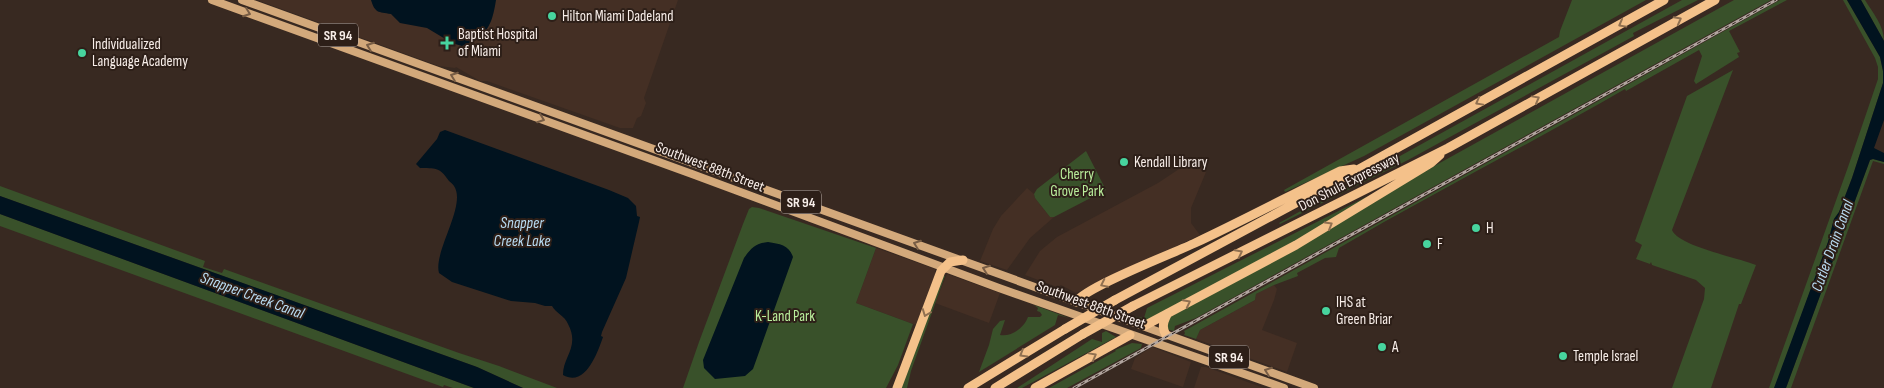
<svg xmlns="http://www.w3.org/2000/svg" width="1884" height="388" font-family="'Sofia Sans Condensed',sans-serif">
	<rect width="100%" height="100%" fill="#382921"/>
	<path fill="#442f24" d="M257,0h421l-34,98 2,5 -5,13 -4,2 -4,10h-13l-133,-47h-7l-24,-14 -1,1 -16,-2z
		M1194,159l12,13 -15,36v15l9,12 -124,58 -15,-8 -4,2 -32,-12 15,-24 17,-14 101,-54z
		M1027,188l7,6 1,4 15,19h4l-24,21 -23,32 -27,-9 13,-32 8,-13z
		M876,248l59,21v6l-19,50 -60,-22z
		M947,274l53,19 -11,30 -54,-20z
		M1274,285l3,4 -3,11 -12,30 35,13 -10,29 -91,-33 4,-9 55,-30 1,-6z
		M1152,347l39,15 -8,25 -52,-18 4,-11z
		M1201,367h5l58,21h-70z"/>
	<path fill="#39512a" d="M1572,0h74l-282,156 -79,36 -1,-2 275,-153 1,-6z
		M1682,0h16l-65,33 1,3 -226,124 -128,64 -1,-1z
		M1734,0h37l-575,318 -21,8 -1,5 -8,-2 4,-12 239,-137z
		M1780,0h7l-58,31 11,21 -3,1 2,4 -43,27 -2,-3 8,-25 -3,-6 -73,41 -1,-2c-95,55 -192,104 -286,159l-3,9 -11,1 -28,15 1,3 -24,9 -18,9 -1,6 -55,30 -4,9 -12,-4 1,-2 -1,-2z
		M1843,0h4l33,57 3,14v12l-31,95 -13,34 -5,7 -6,23 -50,138 -4,8h-5l79,-221 30,-88v-12l-3,-9z
		M1861,0h4c8,13 19,26 19,41z
		M1733,70l-61,160c6,16 67,28 84,35l-15,39h-2l-28,84h-39l32,-89 1,-11 -9,-8 -44,-15 -1,-3 -1,2 -14,-5 6,-14 -7,-4 52,-145z
		M1086,151l20,39 -52,27h-4l-15,-19 -1,-4 3,-5z
		M1873,159l11,3v2l-11,-3 -82,227h-5l84,-228z
		M0,186l205,75 -2,6 19,6 2,-4 235,84 40,13 58,22h-34l-46,-21 -477,-171z
		M1368,196l-15,13 -206,113 -16,-6 13,2 3,-10z
		M752,207l7,1 117,40 -20,55 57,21 -15,41 -12,23h-203l16,-46 44,-118 6,-15z
		M0,214l474,174h-21l-9,-3 -1,2 -443,-161z
		M943,275l2,1 -34,95 -4,17h-7z
		M1034,305l35,13 -11,-3 -3,10 -76,47 10,-27 4,-16 7,-8 5,-1 -5,15c11,2 24,-7 28,-18h12l2,-2 -2,-3 -3,-1 1,-3z
		M1106,331l10,6 -94,51h-5l75,-49 10,3v-9z
		M1132,343l10,1 -1,4 -74,40h-18l67,-37 -1,-1z"/>
	<path fill="#01131f" d="M371,0h125c-4,26 -9,36 -34,46l-10,-3 -25,-15 -27,-5 -9,-9c-13,-2 -16,-1 -20,-14z
		M1847,0h14l23,41v79l-10,28 10,5v9l-11,-3 -3,1 -84,228h-12l54,-146 6,-23 5,-7 13,-34 31,-95v-12l-3,-14z
		M445,130l164,60 19,8 8,8 1,10 3,1 -1,5 -13,56 -24,54 -1,4 2,1c-5,14 -17,51 -40,38 0,-19 17,-28 5,-51 -3,-8 -12,-11 -16,-18h-7l-10,-3 -24,-2 -59,-19 -13,-9c-6,-21 28,-68 15,-87 -1,-2 -3,-3 -5,-5 -10,-15 -14,-12 -29,-13l-4,-4 21,-25 3,-7z
		M0,196l477,171 46,21h-49l-474,-174z
		M768,242c12,2 21,3 25,15l-40,112 -8,7 -30,3 -11,-11 -1,-8 41,-102c7,-10 12,-15 24,-16z"/>
	<g fill="none" stroke-linecap="round" stroke-linejoin="round">
		<path stroke="#d3a97b" stroke-width="8" d="M212,0l480,174 307,114 285,100
			M242,0l1072,388"/>
		<path stroke="#f4c18a" stroke-width="9" d="M1115,300l246,-132 303,-168
			M1076,302c9,-15 98,-49 119,-59 49,-23 96,-48 145,-72l14,-2
			M1133,306l315,-158 267,-148
			M1144,326l152,-81 135,-82 9,-8
			M1166,335c-5,-8 -2,-15 2,-22
			M897,388l44,-117 9,-9 13,-2
			M968,388l97,-59
			M995,388l88,-54
			M1035,388l95,-53"/>
		<defs>
			<path id="rail" d="M1074,388l702,-388"/>
		</defs>
		<use href="#rail" stroke="#b0a49e" stroke-width="3"/>
		<use href="#rail" stroke="#2d1f18" stroke-width="1" stroke-dasharray="4" stroke-linecap="butt"/>
		<path stroke="#f4c18a" stroke-width="9" d="M1065,329l50,-29
			M1083,334l50,-28"/>
	</g>
	<defs><path id="oneway-chevron" d="M-2-3.5L2.5 0L-2 3.5" fill="none" stroke-width="1.6" stroke-linecap="round" stroke-linejoin="round" transform="scale(1.25)"/></defs>
	<g stroke="#785d45">
		<use href="#oneway-chevron" transform="translate(247 13) rotate(20)"/>
		<use href="#oneway-chevron" transform="translate(370 46) rotate(-160)"/>
		<use href="#oneway-chevron" transform="translate(454 76) rotate(-160)"/>
		<use href="#oneway-chevron" transform="translate(541 119) rotate(20)"/>
		<use href="#oneway-chevron" transform="translate(917 244) rotate(-160)"/>
		<use href="#oneway-chevron" transform="translate(986 269) rotate(-160)"/>
		<use href="#oneway-chevron" transform="translate(1268 371) rotate(-160)"/>
	</g>
	<g stroke="#907051">
		<use href="#oneway-chevron" transform="translate(1678 20) rotate(-28)"/>
		<use href="#oneway-chevron" transform="translate(1622 24) rotate(151)"/>
		<use href="#oneway-chevron" transform="translate(1536 99) rotate(-29)"/>
		<use href="#oneway-chevron" transform="translate(1479 102) rotate(151)"/>
		<use href="#oneway-chevron" transform="translate(1329 225) rotate(-30)"/>
		<use href="#oneway-chevron" transform="translate(1239 253) rotate(-27)"/>
		<use href="#oneway-chevron" transform="translate(1104 284) rotate(154)"/>
		<use href="#oneway-chevron" transform="translate(1187 303) rotate(-27)"/>
		<use href="#oneway-chevron" transform="translate(926 313) rotate(111)"/>
		<use href="#oneway-chevron" transform="translate(1023 354) rotate(149)"/>
		<use href="#oneway-chevron" transform="translate(1093 356) rotate(-29)"/>
	</g>
	<g fill="#47d49e" stroke="#2d1f18" stroke-width="2">
		<circle cx="552" cy="16" r="5"/>
		<path d="M444.5 35.5h5v5h5v5h-5v5h-5v-5h-5v-5h5z"/>
		<circle cx="82" cy="53" r="5"/>
		<circle cx="1124" cy="162" r="5"/>
		<circle cx="1476" cy="228" r="5"/>
		<circle cx="1427" cy="244" r="5"/>
		<circle cx="1326" cy="311" r="5"/>
		<circle cx="1382" cy="347" r="5"/>
		<circle cx="1563" cy="356" r="5"/>
	</g>
	<g text-anchor="middle" dominant-baseline="central" stroke-width="4" stroke-linejoin="round" paint-order="stroke">
		<g fill="#2d1f18" stroke="#bbb0aa" stroke-width="1">
			<rect x="318" y="23.5" width="40" height="23" rx="4"/>
			<rect x="781" y="190.5" width="40" height="23" rx="4"/>
			<rect x="1209" y="345.5" width="40" height="23" rx="4"/>
		</g>
		<g font-size="14" font-weight="bold" fill="#f8eee9">
			<text x="338" y="35">SR 94</text>
			<text x="801" y="202">SR 94</text>
			<text x="1229" y="357">SR 94</text>
		</g>
		<g font-size="15" fill="#f8eee9" stroke="#2d1f18" text-anchor="start">
			<text x="562" y="16">Hilton Miami Dadeland</text>
			<text x="458" y="34">Baptist Hospital<tspan x="458" dy="17">of Miami</tspan></text>
			<text x="92" y="44">Individualized<tspan x="92" dy="17">Language Academy</tspan></text>
			<text x="1134" y="162">Kendall Library</text>
			<text x="1486" y="228">H</text>
			<text x="1437" y="244">F</text>
			<text x="1336" y="302">IHS at<tspan x="1336" dy="17">Green Briar</tspan></text>
			<text x="1392" y="347">A</text>
			<text x="1573" y="356">Temple Israel</text>
		</g>
		<g font-size="15" fill="#f8eee9" stroke="#2d1f18">
			<text transform="translate(710 167) rotate(21)">Southwest 88th Street</text>
			<text transform="translate(1349 182) rotate(-27)">Don Shula Expressway</text>
			<text transform="translate(1091 305) rotate(20)">Southwest 88th Street</text>
		</g>
		<g font-size="15" fill="#baef9c" stroke="#2d1f18">
			<text x="1077" y="174">Cherry<tspan x="1077" dy="17">Grove Park</tspan></text>
			<text x="785" y="316">K-Land Park</text>
		</g>
		<g font-size="16" font-style="italic" fill="#b9dcf3" stroke="#2d1f18">
			<text x="522" y="223">Snapper<tspan x="522" dy="18">Creek Lake</tspan></text>
			<text transform="translate(1833 246) rotate(-70)">Cutler Drain Canal</text>
			<text transform="translate(252 296) rotate(20)">Snapper Creek Canal</text>
		</g>
	</g>
</svg>
